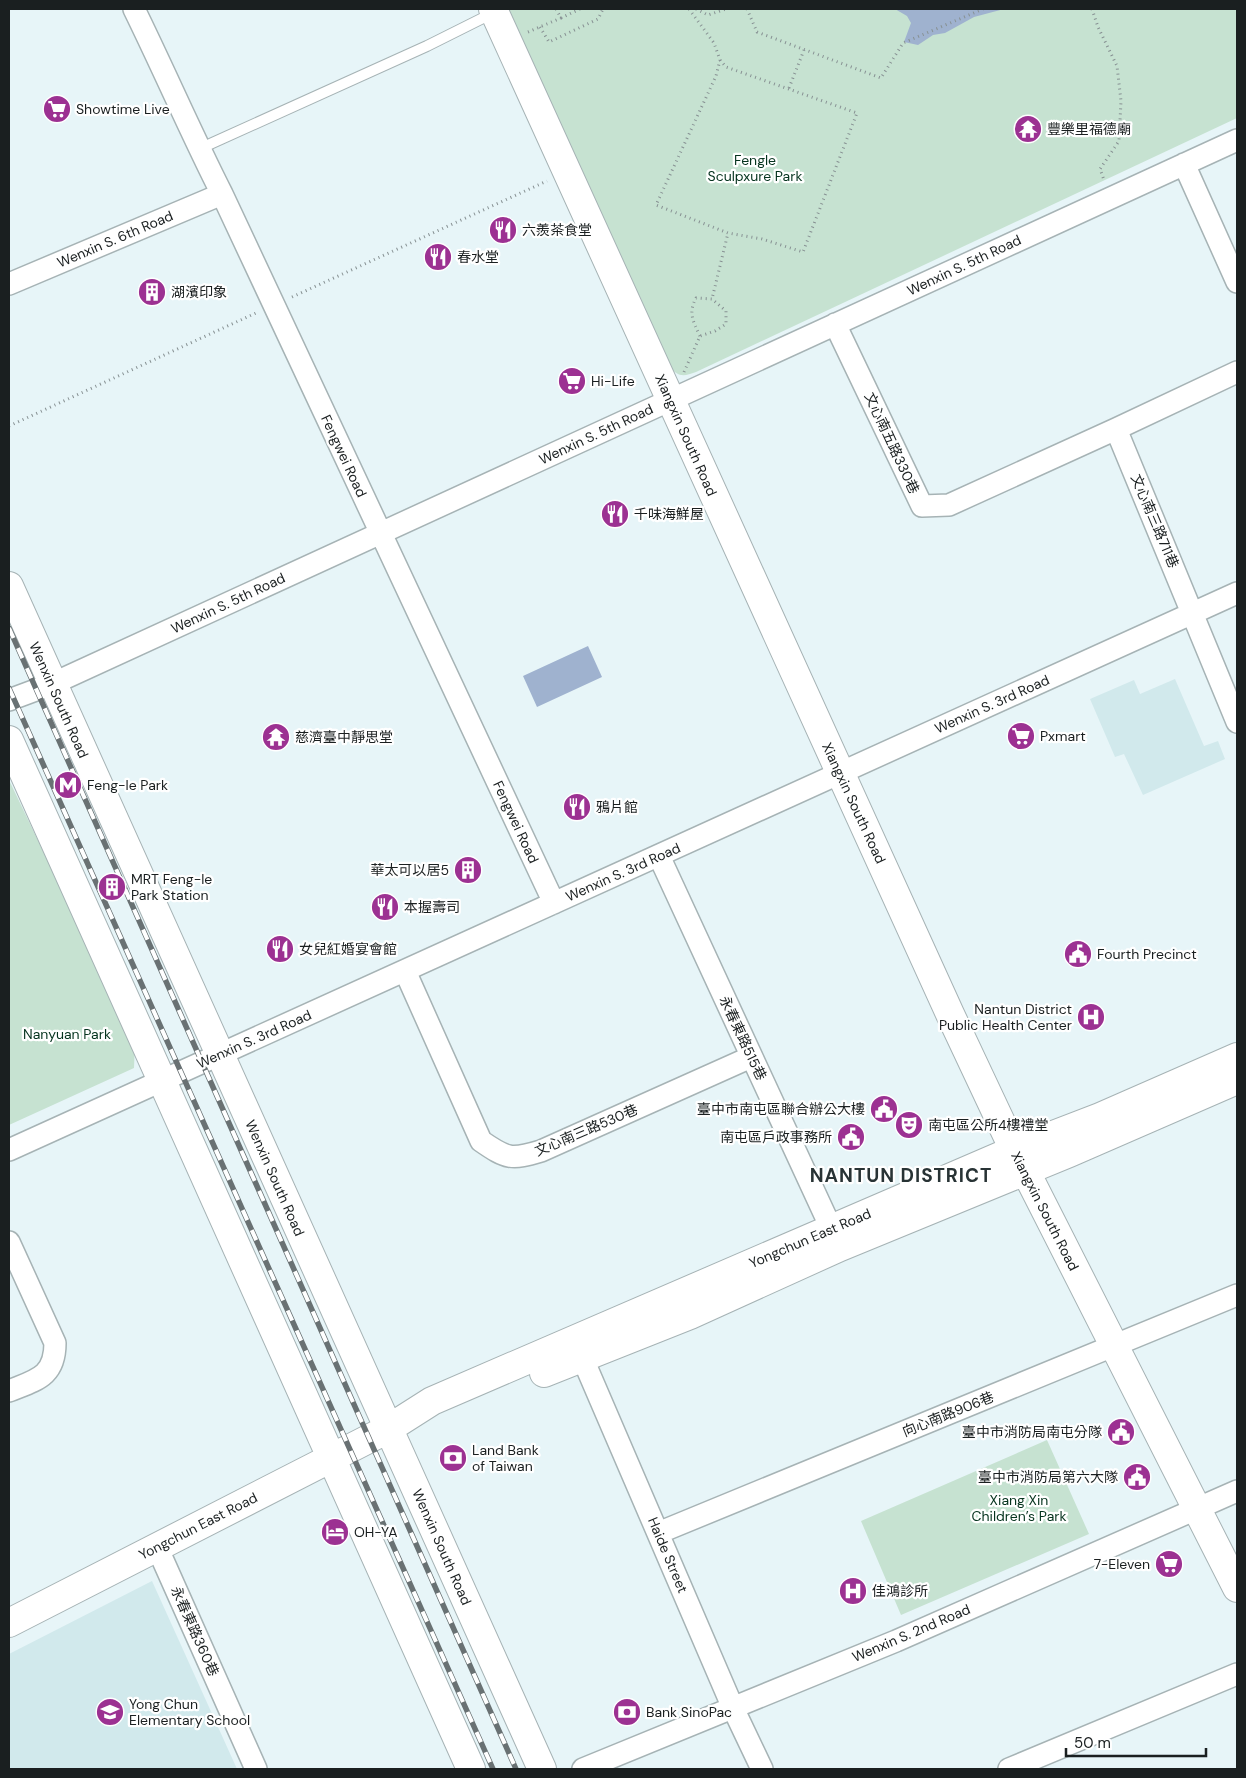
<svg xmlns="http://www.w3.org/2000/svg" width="1246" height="1778" font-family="'DM Sans','Noto Sans TC',sans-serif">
	<rect width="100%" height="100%" fill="#e7f5f8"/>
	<path fill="#d1e9ec" d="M1175,679l29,67 14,-5 7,18 -82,36 -19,-41 -9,3 -25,-58 44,-19 6,14z
		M152,1581l85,188h-228v-115z"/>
	<path fill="#c6e2d1" d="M509,9h728v109l-541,254c-13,5 -18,5 -27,-6z
		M9,780l126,263 -1,25 -125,57z
		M1047,1440l42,94 -188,81 -40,-94z"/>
	<path fill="#9fb2cf" d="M895,9h109l-30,8 -29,16 -12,2 -15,10 -14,-3 7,-19 -4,-7z
		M588,646l14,31 -65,30 -14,-31z"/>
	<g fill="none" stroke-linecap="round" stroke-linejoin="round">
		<defs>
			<path id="lane" d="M199,149l228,-103 66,-33"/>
			<path id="street" d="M134,9c30,61 57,124 88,185l332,709
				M1184,164l53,118
				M9,284l213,-90
				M835,324l87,182 27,-1 167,-76 121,-57
				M1116,429l121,293
				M9,700l43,-16 1185,-544
				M659,856l178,385
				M405,971l76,170c26,18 30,19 60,10l210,-94
				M9,1150l1228,-557
				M9,1242l46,101c0,34 -19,37 -46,48
				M576,1343l157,365 29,61
				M658,1533l579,-238
				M157,1547l99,222
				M583,1769l313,-128 341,-150
				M1009,1769l228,-95"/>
			<path id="secondary" d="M493,9l457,1005 64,136
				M9,586l533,1183
				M9,740l462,1029
				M1025,1170l212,418
				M544,1373l146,-58 150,-68 229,-94 168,-73
				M9,1623l379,-194 44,-28 582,-251 86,-33 137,-60"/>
		</defs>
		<use href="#lane" stroke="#a6b3b5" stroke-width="12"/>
		<use href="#street" stroke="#a6b3b5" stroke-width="24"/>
		<use href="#secondary" stroke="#a6b3b5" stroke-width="30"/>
		<path stroke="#879193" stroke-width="3" stroke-dasharray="1 4" stroke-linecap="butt" d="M689,9l25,34 6,17 -4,16 -60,129 72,28 -16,66
			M696,9l12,6 18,-6
			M747,9l10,23 124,46 22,-35 80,-34
			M1092,9l6,18 19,39 4,35 -2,40 -19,28 4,11
			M561,18l19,-9
			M540,27l9,15 49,-23 5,-10
			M528,32l33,-14 -5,-9
			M720,60l6,7 131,46 -54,139 -41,-13 -34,-6
			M789,88l15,-38
			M292,297l255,-116
			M684,372l16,-36 15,-5 11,-7v-13l-14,-12 -16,-1c-8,15 -3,23 4,38
			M9,426l247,-113"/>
		<use href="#lane" stroke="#fff" stroke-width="10"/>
		<use href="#street" stroke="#fff" stroke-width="21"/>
		<use href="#secondary" stroke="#fff" stroke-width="28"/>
		<defs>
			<path id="rail" d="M9,628l507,1141
				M9,688l484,1081"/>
		</defs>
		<use href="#rail" stroke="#697173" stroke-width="5.5"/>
		<use href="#rail" stroke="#fff" stroke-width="4" stroke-dasharray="11" stroke-linecap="butt"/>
	</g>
	<defs>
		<symbol id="supermarket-disc" viewBox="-11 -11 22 22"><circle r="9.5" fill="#9c3192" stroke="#fff"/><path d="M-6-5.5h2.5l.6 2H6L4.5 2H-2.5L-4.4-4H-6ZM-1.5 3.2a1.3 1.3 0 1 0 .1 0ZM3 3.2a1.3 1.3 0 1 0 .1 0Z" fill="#fff"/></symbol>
		<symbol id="temple-disc" viewBox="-11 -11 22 22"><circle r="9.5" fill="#9c3192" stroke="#fff"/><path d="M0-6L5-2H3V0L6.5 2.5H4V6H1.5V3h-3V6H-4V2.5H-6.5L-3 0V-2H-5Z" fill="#fff"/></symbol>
		<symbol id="restaurant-disc" viewBox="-11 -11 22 22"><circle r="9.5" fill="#9c3192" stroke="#fff"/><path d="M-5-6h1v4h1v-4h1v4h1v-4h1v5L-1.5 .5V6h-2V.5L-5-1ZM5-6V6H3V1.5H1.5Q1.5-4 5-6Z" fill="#fff"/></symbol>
		<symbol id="building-disc" viewBox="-11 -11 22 22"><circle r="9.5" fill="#9c3192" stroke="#fff"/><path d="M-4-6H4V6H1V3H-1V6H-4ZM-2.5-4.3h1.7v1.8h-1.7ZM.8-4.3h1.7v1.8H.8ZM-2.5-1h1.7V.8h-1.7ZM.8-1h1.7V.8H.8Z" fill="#fff"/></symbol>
		<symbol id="metro-disc" viewBox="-11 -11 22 22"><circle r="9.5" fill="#9c3192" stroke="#fff"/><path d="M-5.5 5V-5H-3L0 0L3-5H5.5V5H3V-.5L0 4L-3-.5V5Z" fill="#fff"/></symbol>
		<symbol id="civic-disc" viewBox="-11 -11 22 22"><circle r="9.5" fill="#9c3192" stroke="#fff"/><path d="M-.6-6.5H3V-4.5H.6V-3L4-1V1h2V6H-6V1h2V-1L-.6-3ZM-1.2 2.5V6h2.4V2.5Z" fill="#fff"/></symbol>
		<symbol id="hospital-disc" viewBox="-11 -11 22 22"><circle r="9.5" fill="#9c3192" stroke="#fff"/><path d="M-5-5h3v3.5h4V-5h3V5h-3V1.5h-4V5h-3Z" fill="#fff"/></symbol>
		<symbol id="theatre-disc" viewBox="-11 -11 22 22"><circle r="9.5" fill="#9c3192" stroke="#fff"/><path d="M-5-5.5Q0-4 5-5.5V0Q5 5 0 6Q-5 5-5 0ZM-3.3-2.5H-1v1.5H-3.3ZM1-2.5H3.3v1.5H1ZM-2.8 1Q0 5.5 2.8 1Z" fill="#fff"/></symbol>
		<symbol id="bank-disc" viewBox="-11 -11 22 22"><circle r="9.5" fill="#9c3192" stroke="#fff"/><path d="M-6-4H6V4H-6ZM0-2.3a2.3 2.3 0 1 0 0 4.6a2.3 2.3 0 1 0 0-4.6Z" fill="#fff"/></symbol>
		<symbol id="hotel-disc" viewBox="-11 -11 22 22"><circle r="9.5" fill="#9c3192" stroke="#fff"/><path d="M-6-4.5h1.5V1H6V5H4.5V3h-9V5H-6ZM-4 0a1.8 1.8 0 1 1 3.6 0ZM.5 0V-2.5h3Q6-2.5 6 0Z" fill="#fff"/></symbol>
		<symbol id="school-disc" viewBox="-11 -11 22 22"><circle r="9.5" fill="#9c3192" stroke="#fff"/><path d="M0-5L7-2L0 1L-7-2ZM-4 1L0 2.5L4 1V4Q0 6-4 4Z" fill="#fff"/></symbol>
	</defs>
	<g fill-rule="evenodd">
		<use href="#supermarket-disc" x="41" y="93" width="32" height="32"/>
		<use href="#temple-disc" x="1012" y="113" width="32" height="32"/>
		<use href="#restaurant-disc" x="487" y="214" width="32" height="32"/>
		<use href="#restaurant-disc" x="422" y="241" width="32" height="32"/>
		<use href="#building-disc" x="136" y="276" width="32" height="32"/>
		<use href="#supermarket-disc" x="556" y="365" width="32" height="32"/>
		<use href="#restaurant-disc" x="599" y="498" width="32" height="32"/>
		<use href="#supermarket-disc" x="1005" y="720" width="32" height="32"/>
		<use href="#temple-disc" x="260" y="721" width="32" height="32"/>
		<use href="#metro-disc" x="52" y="769" width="32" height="32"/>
		<use href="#restaurant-disc" x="561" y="791" width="32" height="32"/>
		<use href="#building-disc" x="452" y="854" width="32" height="32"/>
		<use href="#building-disc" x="96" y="871" width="32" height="32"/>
		<use href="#restaurant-disc" x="369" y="891" width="32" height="32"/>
		<use href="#restaurant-disc" x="264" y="933" width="32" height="32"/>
		<use href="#civic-disc" x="1062" y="938" width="32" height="32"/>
		<use href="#hospital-disc" x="1075" y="1001" width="32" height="32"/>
		<use href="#civic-disc" x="868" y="1093" width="32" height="32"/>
		<use href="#theatre-disc" x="893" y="1109" width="32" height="32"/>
		<use href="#civic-disc" x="835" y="1121" width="32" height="32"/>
		<use href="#civic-disc" x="1105" y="1416" width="32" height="32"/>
		<use href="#bank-disc" x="437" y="1442" width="32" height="32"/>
		<use href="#civic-disc" x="1121" y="1461" width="32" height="32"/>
		<use href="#hotel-disc" x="319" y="1516" width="32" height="32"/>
		<use href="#supermarket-disc" x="1153" y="1548" width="32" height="32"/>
		<use href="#hospital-disc" x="837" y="1575" width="32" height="32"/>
		<use href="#school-disc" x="94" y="1696" width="32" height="32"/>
		<use href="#bank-disc" x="611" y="1696" width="32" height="32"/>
	</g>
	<g text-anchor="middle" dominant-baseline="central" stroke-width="4.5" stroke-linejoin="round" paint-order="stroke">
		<g font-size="14" fill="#1a1f20" stroke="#fff" text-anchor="start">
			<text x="76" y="109">Showtime Live</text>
			<text x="1047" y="129">豐樂里福德廟</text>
			<text x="522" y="230">六羨茶食堂</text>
			<text x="457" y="257">春水堂</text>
			<text x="171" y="292">湖濱印象</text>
			<text x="591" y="381">Hi-Life</text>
			<text x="634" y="514">千味海鮮屋</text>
			<text x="1040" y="736">Pxmart</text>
			<text x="295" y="737">慈濟臺中靜思堂</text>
			<text x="87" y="785">Feng-le Park</text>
			<text x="596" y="807">鴉片館</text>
			<text x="449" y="870" text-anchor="end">華太可以居5</text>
			<text x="131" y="879">MRT Feng-le<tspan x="131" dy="16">Park Station</tspan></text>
			<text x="404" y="907">本握壽司</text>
			<text x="299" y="949">女兒紅婚宴會館</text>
			<text x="1097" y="954">Fourth Precinct</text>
			<text x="1072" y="1009" text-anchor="end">Nantun District<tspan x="1072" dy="16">Public Health Center</tspan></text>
			<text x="865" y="1109" text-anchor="end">臺中市南屯區聯合辦公大樓</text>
			<text x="928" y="1125">南屯區公所4樓禮堂</text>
			<text x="832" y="1137" text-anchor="end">南屯區戶政事務所</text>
			<text x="1102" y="1432" text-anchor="end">臺中市消防局南屯分隊</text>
			<text x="472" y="1450">Land Bank<tspan x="472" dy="16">of Taiwan</tspan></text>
			<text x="1118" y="1477" text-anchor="end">臺中市消防局第六大隊</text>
			<text x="354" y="1532">OH-YA</text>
			<text x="1150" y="1564" text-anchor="end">7-Eleven</text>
			<text x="872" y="1591">佳鴻診所</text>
			<text x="129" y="1704">Yong Chun<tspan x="129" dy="16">Elementary School</tspan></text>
			<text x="646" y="1712">Bank SinoPac</text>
		</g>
		<g font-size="14" fill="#05331e" stroke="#fff">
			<text x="755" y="160">Fengle<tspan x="755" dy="16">Sculpxure Park</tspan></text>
			<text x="67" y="1034">Nanyuan Park</text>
			<text x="1019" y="1500">Xiang Xin<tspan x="1019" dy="16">Children’s Park</tspan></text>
		</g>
		<g font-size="14" fill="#1a1f20" stroke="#fff">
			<text transform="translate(115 239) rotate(-23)">Wenxin S. 6th Road</text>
			<text transform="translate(964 265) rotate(-25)">Wenxin S. 5th Road</text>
			<text transform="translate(596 434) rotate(-25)">Wenxin S. 5th Road</text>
			<text transform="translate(686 435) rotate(66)">Xiangxin South Road</text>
			<text transform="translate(892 443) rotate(65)">文心南五路330巷</text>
			<text transform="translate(344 456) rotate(65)">Fengwei Road</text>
			<text transform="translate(1155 521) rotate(67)">文心南三路711巷</text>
			<text transform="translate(228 603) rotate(-25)">Wenxin S. 5th Road</text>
			<text transform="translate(59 700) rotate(66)">Wenxin South Road</text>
			<text transform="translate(992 704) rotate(-24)">Wenxin S. 3rd Road</text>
			<text transform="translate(854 803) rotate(65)">Xiangxin South Road</text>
			<text transform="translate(516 822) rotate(65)">Fengwei Road</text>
			<text transform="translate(623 872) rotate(-24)">Wenxin S. 3rd Road</text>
			<text transform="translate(743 1038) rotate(65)">永春東路515巷</text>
			<text transform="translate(254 1039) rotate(-24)">Wenxin S. 3rd Road</text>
			<text transform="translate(586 1130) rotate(-23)">文心南三路530巷</text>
			<text transform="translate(275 1178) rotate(66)">Wenxin South Road</text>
			<text transform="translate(1045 1211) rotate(63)">Xiangxin South Road</text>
			<text transform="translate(810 1238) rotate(-23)">Yongchun East Road</text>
			<text transform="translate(948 1414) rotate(-22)">向心南路906巷</text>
			<text transform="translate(198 1526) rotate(-27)">Yongchun East Road</text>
			<text transform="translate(442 1547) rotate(66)">Wenxin South Road</text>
			<text transform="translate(668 1555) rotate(67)">Haide Street</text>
			<text transform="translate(195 1631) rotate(66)">永春東路360巷</text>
			<text transform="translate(911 1633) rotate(-23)">Wenxin S. 2nd Road</text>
		</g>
		<g font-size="19" font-weight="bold" letter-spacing="1" fill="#283335" stroke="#fff">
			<text x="901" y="1175">NANTUN DISTRICT</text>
		</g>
	</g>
	<rect width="1246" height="1778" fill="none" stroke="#1a1f20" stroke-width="20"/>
	<path d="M1066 1748v8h140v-8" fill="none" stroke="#1a1f20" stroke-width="2.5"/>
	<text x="1074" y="1748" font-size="15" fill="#1a1f20" stroke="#ffffff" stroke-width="4" paint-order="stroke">50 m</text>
</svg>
